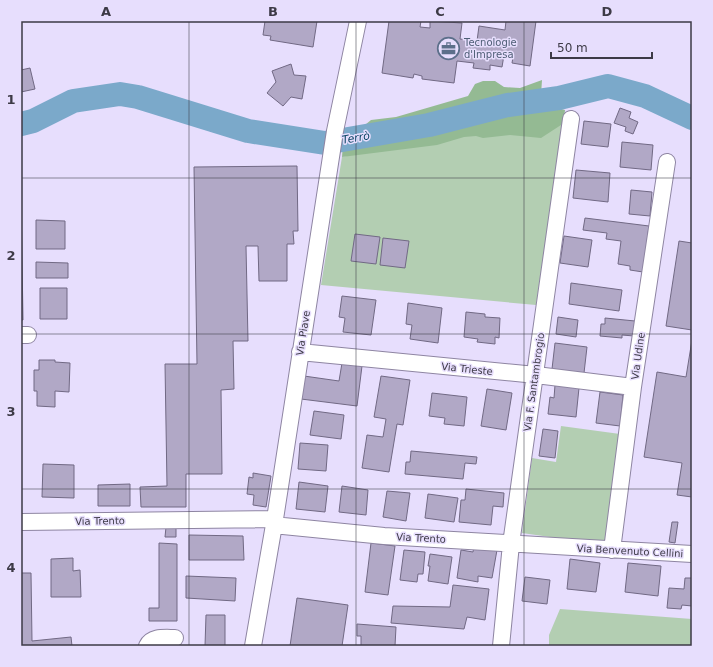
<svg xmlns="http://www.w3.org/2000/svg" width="713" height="667" font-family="'DejaVu Sans',sans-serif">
	<rect width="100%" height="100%" fill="#e7defd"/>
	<path fill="#b3ceb2" d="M547,116l17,4 -28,185 -215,-20 21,-128z
		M561,426l59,8 -14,111 -84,-12 10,-75 24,4z
		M560,609l132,10v27h-143v-11z"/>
	<path fill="#94ba93" d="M542,80l-1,15 -32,6 -66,18 -89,15 17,-14 25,-3 72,-21 7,-12 8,-3h12l9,6 16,1z
		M542,104l23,6 -1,10 -3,5 -20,13 -31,-3 -27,3 -7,-2 -12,1 -27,8 -95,12 1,-14 108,-16 10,-5 15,1 19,-4 11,-10z"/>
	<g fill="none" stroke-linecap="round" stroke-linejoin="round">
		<path stroke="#7ba9ca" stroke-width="24" d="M21,124l12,-3 40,-20 47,-7 18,3 110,34 77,12 104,-18 79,-20 51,-7 49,-12 37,10 47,22"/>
	</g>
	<path fill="#b1a8c6" stroke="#716984" d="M265,21h52l-4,26 -43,-7 1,-4 -8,-1z
		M389,21h32l-1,6 10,1v-7l32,2 -2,16 17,2 2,-15 26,4 1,-9h30l-6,45 -18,-3 1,-6 -9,-2 -2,12 -12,-2v5l-17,-2 1,-5 -17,-2 -3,22 -32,-4v-3l-8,-2 -1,4 -31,-5z
		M291,64l3,11 12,1 -4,23 -11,-2 -8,9 -16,-13 9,-11 -4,-11z
		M30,68l5,21 -14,3v-22z
		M620,108l11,4 -2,6 9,4 -5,12 -8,-3 1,-4 -12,-4z
		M584,121l27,3 -3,23 -27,-3z
		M622,142l31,3 -2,25 -31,-3z
		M297,166l1,65h-5l1,13h-7v37h-28l-1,-35h-12l2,95h-15l1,48 -13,1 1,84h-36v33h-45l-1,-20 27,-1 -2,-122h32l-3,-197z
		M576,170l34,3 -2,29 -35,-4z
		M631,190l21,2 -2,24 -21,-2z
		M21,198l2,122h-2z
		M585,218l64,8 -6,46 -13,-2v-4l-12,-2 3,-23 -15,-2 1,-6 -24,-3z
		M36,220l29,1v28h-29z
		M355,234l25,3 -4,27 -25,-3z
		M564,236l28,4 -4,27 -28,-4z
		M383,238l26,3 -4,27 -25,-3z
		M679,241l13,2v87l-26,-4z
		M36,262l32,1v15h-32z
		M571,283l51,7 -3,21 -50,-7z
		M40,288h27v31h-27z
		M342,296l34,4 -5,35 -28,-3 2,-14 -6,-1z
		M408,303l34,5 -4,35 -28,-4 2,-14 -6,-1z
		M466,312l19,2v3l15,1 -1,20 -4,-1v7l-18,-2 1,-3 -14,-2z
		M558,317l20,3 -2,17 -20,-3z
		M605,318l30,3 -1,15 -12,-1v3l-22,-2 1,-12h4z
		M692,340v157l-15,-2 5,-32 -38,-6 13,-85 29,5z
		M555,343l32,4 -3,26 -32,-4z
		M39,360h16v2l15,1 -1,29 -14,-1v16l-18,-1v-15h-3v-21h5z
		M342,363l20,3 -5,40 -56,-7 3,-23 35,5z
		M381,376l29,4 -7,45 -6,-1 -8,48 -27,-4 5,-33 16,2 3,-18 -12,-2z
		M555,385l24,3 -3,29 -28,-3 2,-17 4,1z
		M487,389l25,4 -6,37 -25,-4z
		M600,392l23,3 -3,31 -24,-3z
		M432,393l35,4 -3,29 -20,-2 1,-6 -16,-2z
		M314,411l30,4 -3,24 -31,-4z
		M543,429l15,2 -3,27 -16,-2z
		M300,443l28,2 -2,26 -28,-2z
		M411,451l66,6 -1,7 -11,-1 -2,16 -58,-5 1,-12h4z
		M43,464l31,1v33l-32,-1z
		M253,473l18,3 -5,31 -13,-2 1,-10 -7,-1 2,-17 4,1z
		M299,482l29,4 -3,26 -29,-3z
		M130,484v22h-32v-21z
		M342,486l26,4 -2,25 -27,-3z
		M466,489l38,4 -1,14 -10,-1 -2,19 -32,-3 2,-22h4z
		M387,491l23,2 -4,28 -23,-4z
		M428,494l30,4 -4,24 -29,-4z
		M672,522h6l-3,21 -6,-1z
		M166,527h10v10h-11z
		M189,535l54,1 1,24h-55z
		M159,543l18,1v77h-28v-13h10z
		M371,543l24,3 -7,49 -23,-3z
		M474,546l23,4 -5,28 -14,-2v6l-21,-4 4,-28 12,2z
		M404,550l21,2 -2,22h-5l-1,8 -17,-2z
		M430,554l22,3 -4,27 -20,-3 2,-15h-2z
		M73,558v13l7,-1 1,27h-30v-38z
		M570,559l30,4 -4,29 -29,-3z
		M628,563l33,3 -3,30 -33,-4z
		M21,573h10l1,68 39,-4 1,9h-51z
		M186,576l50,2 -1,23 -49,-3z
		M525,577l25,3 -3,24 -25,-3z
		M685,578h7v28l-10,-1 -1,4 -14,-1 2,-20 15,1z
		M453,585l36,4 -4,31 -18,-3 -3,12 -73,-6 2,-17 57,1z
		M297,598l51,7 -6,41h-52z
		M206,615h19v31h-20z
		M357,624l39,3 -1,19h-34v-10h-4z"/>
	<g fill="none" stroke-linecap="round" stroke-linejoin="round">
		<defs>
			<path id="minor" d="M21,335h7
				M300,352l236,23 97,12
				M21,522l254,-3
				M273,525l111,11 308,18
				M612,550l21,-163 34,-225
				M147,646c5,-10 18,-8 28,-8
				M253,646l22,-127 60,-388 23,-110
				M501,646l10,-102 60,-425"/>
		</defs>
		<use href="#minor" stroke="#8e85a2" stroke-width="18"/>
		<use href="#minor" stroke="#fff" stroke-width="16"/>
	</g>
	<path fill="none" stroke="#3d3a46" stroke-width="1" stroke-opacity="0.55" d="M189,21v625M356,21v625M524,21v625M21,178h671M21,334h671M21,489h671"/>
	<defs>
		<symbol id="office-ring" viewBox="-11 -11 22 22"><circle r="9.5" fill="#e7defd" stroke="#5c6f8a" stroke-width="1.5"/><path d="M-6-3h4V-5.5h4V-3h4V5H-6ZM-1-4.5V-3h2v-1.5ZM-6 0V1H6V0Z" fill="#5c6f8a"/></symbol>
	</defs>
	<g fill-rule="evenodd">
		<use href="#office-ring" x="436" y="36" width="25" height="25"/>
	</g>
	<g text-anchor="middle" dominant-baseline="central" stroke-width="3" stroke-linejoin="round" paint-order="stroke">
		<g font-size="10" fill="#4e5e75" stroke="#e7defd" text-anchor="start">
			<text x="464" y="42">Tecnologie<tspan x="464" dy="12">d'Impresa</tspan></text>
		</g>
		<g font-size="10" fill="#3d3a46" stroke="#e7defd">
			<text transform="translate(303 333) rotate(-81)">Via Piave</text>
			<text transform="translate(638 356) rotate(-82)">Via Udine</text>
			<text transform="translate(467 369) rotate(6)">Via Trieste</text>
			<text transform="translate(534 382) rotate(-82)">Via F. Santambrogio</text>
			<text transform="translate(100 521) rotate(-1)">Via Trento</text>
			<text transform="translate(421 538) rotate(3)">Via Trento</text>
			<text transform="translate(630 551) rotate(3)">Via Benvenuto Cellini</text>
		</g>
		<g font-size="11" font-style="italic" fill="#003e5e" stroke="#e7defd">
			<text transform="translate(356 138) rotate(-10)">Terrò</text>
		</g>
	</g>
	<rect width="713" height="667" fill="none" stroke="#e7defd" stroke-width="44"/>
	<path d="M551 52v6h101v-6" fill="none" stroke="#3d3a46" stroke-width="2"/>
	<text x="557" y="52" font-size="12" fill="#3d3a46" stroke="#e7defd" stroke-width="3" paint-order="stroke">50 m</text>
	<rect x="22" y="22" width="669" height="623" fill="none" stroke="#3d3a46" stroke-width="1.5"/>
	<g font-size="13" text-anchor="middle" font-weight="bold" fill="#3d3a46">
		<text x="106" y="16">A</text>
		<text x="273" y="16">B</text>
		<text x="440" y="16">C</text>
		<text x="607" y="16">D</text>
		<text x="11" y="104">1</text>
		<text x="11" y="260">2</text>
		<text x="11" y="416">3</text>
		<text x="11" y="572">4</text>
	</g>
</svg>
